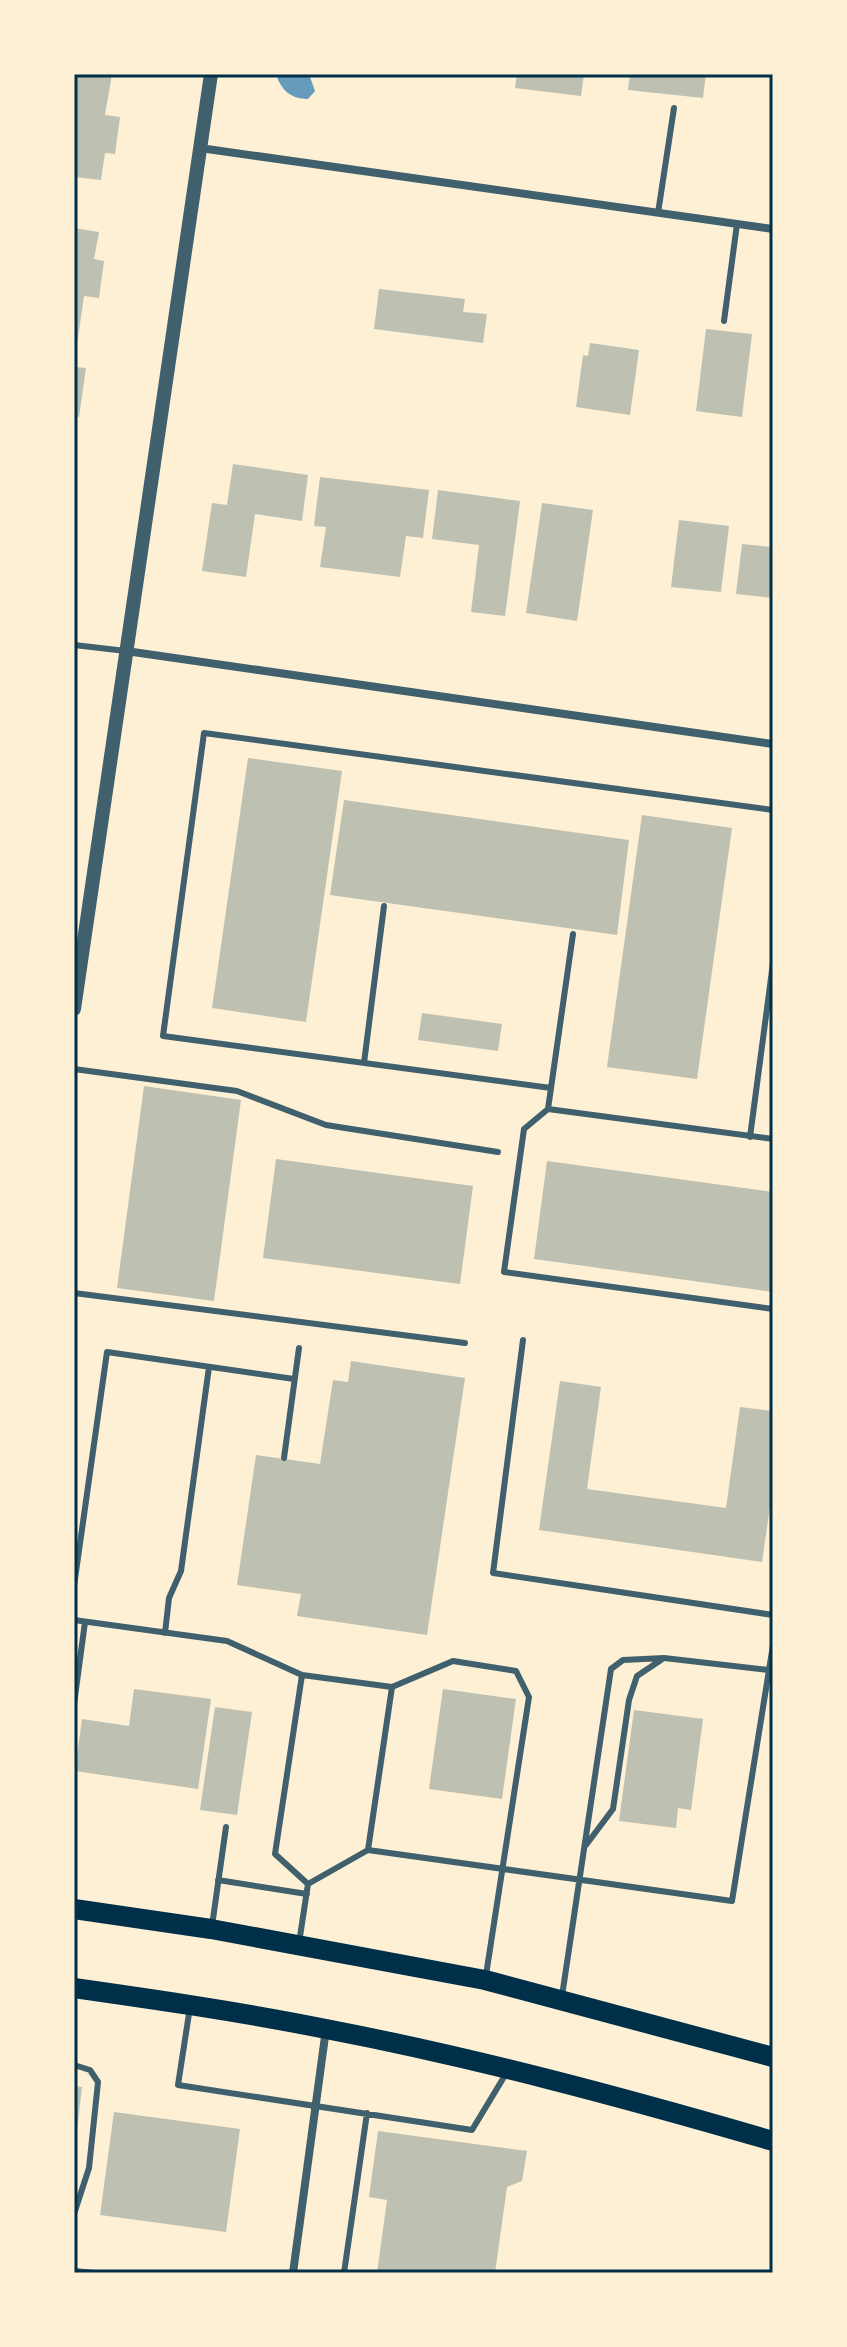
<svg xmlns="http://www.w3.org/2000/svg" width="847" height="2347" font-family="'Fira Sans Condensed',sans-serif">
	<rect width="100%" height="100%" fill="#fdf0d5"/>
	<path fill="#669bbc" d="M276,74h33l6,17 -7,8c-16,0 -27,-8 -32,-25z"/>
	<path fill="#bec0b2" d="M74,74h38l-7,41 15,2 -5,37 -10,-1 -4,27 -27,-3z
		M517,74h67l-3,22 -66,-8z
		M630,74h76l-3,24 -75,-8z
		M74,228l25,4 -5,27 10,2 -5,37 -15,-2 -8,56z
		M379,289l86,10 -2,13 24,2 -4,29 -109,-14z
		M706,329l46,5 -10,83 -46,-6z
		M590,343l49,7 -9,65 -54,-8 7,-52 5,1z
		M74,367l12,1 -7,49 -5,-1z
		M233,464l75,11 -6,46 -47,-7 -9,63 -44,-6 10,-68 15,2z
		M320,477l109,13 -6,48 -17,-2 -6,41 -80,-10 6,-40 -12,-1z
		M438,490l82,11 -15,115 -34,-4 8,-67 -47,-6z
		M542,503l51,7 -16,111 -51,-8z
		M679,520l50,6 -8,66 -50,-5z
		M742,544l31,3v51l-37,-4z
		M248,758l94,13 -36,251 -94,-14z
		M344,800l285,40 -12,95 -287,-40z
		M642,815l90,13 -35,251 -90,-12z
		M422,1013l80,11 -4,27 -80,-11z
		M144,1086l97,14 -27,201 -97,-13z
		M276,1159l197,27 -13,98 -197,-26z
		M547,1161l226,31v100l-239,-33z
		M351,1361l114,17 -38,257 -130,-19 4,-22 -64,-9 19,-130 64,9 13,-84 15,2z
		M560,1381l41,6 -14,102 139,19 14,-101 33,4v75l-11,76 -223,-32z
		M134,1689l77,10 -13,90 -123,-18 7,-52 47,7z
		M443,1689l73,10 -14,100 -73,-10z
		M215,1707l37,5 -15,103 -37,-5z
		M634,1710l69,9 -12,91 -13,-2 -2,20 -57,-7z
		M74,2086l8,1 -6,53h-2z
		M114,2112l126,17 -14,103 -126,-17z
		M378,2131l149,20 -5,30 -15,6 -12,86h-118l10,-73 -18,-3z"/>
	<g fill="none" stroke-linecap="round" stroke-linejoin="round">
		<path stroke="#3f606c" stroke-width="6" d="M658,213l16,-105
			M724,321l13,-97
			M74,645l52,6
			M773,860v8
			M573,934l-25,175 -24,20 -20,143 269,37
			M364,1063l20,-157
			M74,1069l163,22 89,34 172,27
			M551,1088l-388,-52 41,-303 569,77
			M548,1109l225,30
			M750,1137l23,-174
			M74,1293l391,50
			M523,1340l-30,233 280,42
			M284,1458l15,-110
			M74,1586l33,-234 187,27
			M74,1620l153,21 75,34 90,12 61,-26 63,10 13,26 -43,278
			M165,1633l4,-35 12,-27 28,-204
			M302,1675l-27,179 33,30
			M74,1704l11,-82
			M586,1845l27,-36 16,-109 8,-24 24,-16
			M368,1850l24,-163
			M218,1880l89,14
			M212,1926l14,-99
			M299,1943l9,-59 60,-34 364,51 41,-256
			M562,1996l49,-327 12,-9 41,-2 105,12
			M190,2007l-12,78 294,45 35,-58
			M74,2065l16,5 8,12 -9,86 -15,46
			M74,2271l21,2
			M344,2273l23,-160"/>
		<path stroke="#3f606c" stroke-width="8" d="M200,148l573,81
			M126,651l647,93
			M293,2273l33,-244"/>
		<path stroke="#3f606c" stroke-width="14" d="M74,1009l137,-935"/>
		<path stroke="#003049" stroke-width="20" d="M74,1909l137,20 274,51 288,77
			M74,1988c84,12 168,24 252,41 151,29 299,69 447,112"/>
	</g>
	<rect width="847" height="2347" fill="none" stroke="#fdf0d5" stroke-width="152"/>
	<rect x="76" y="76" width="695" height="2195" fill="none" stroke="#003049" stroke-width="3"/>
</svg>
